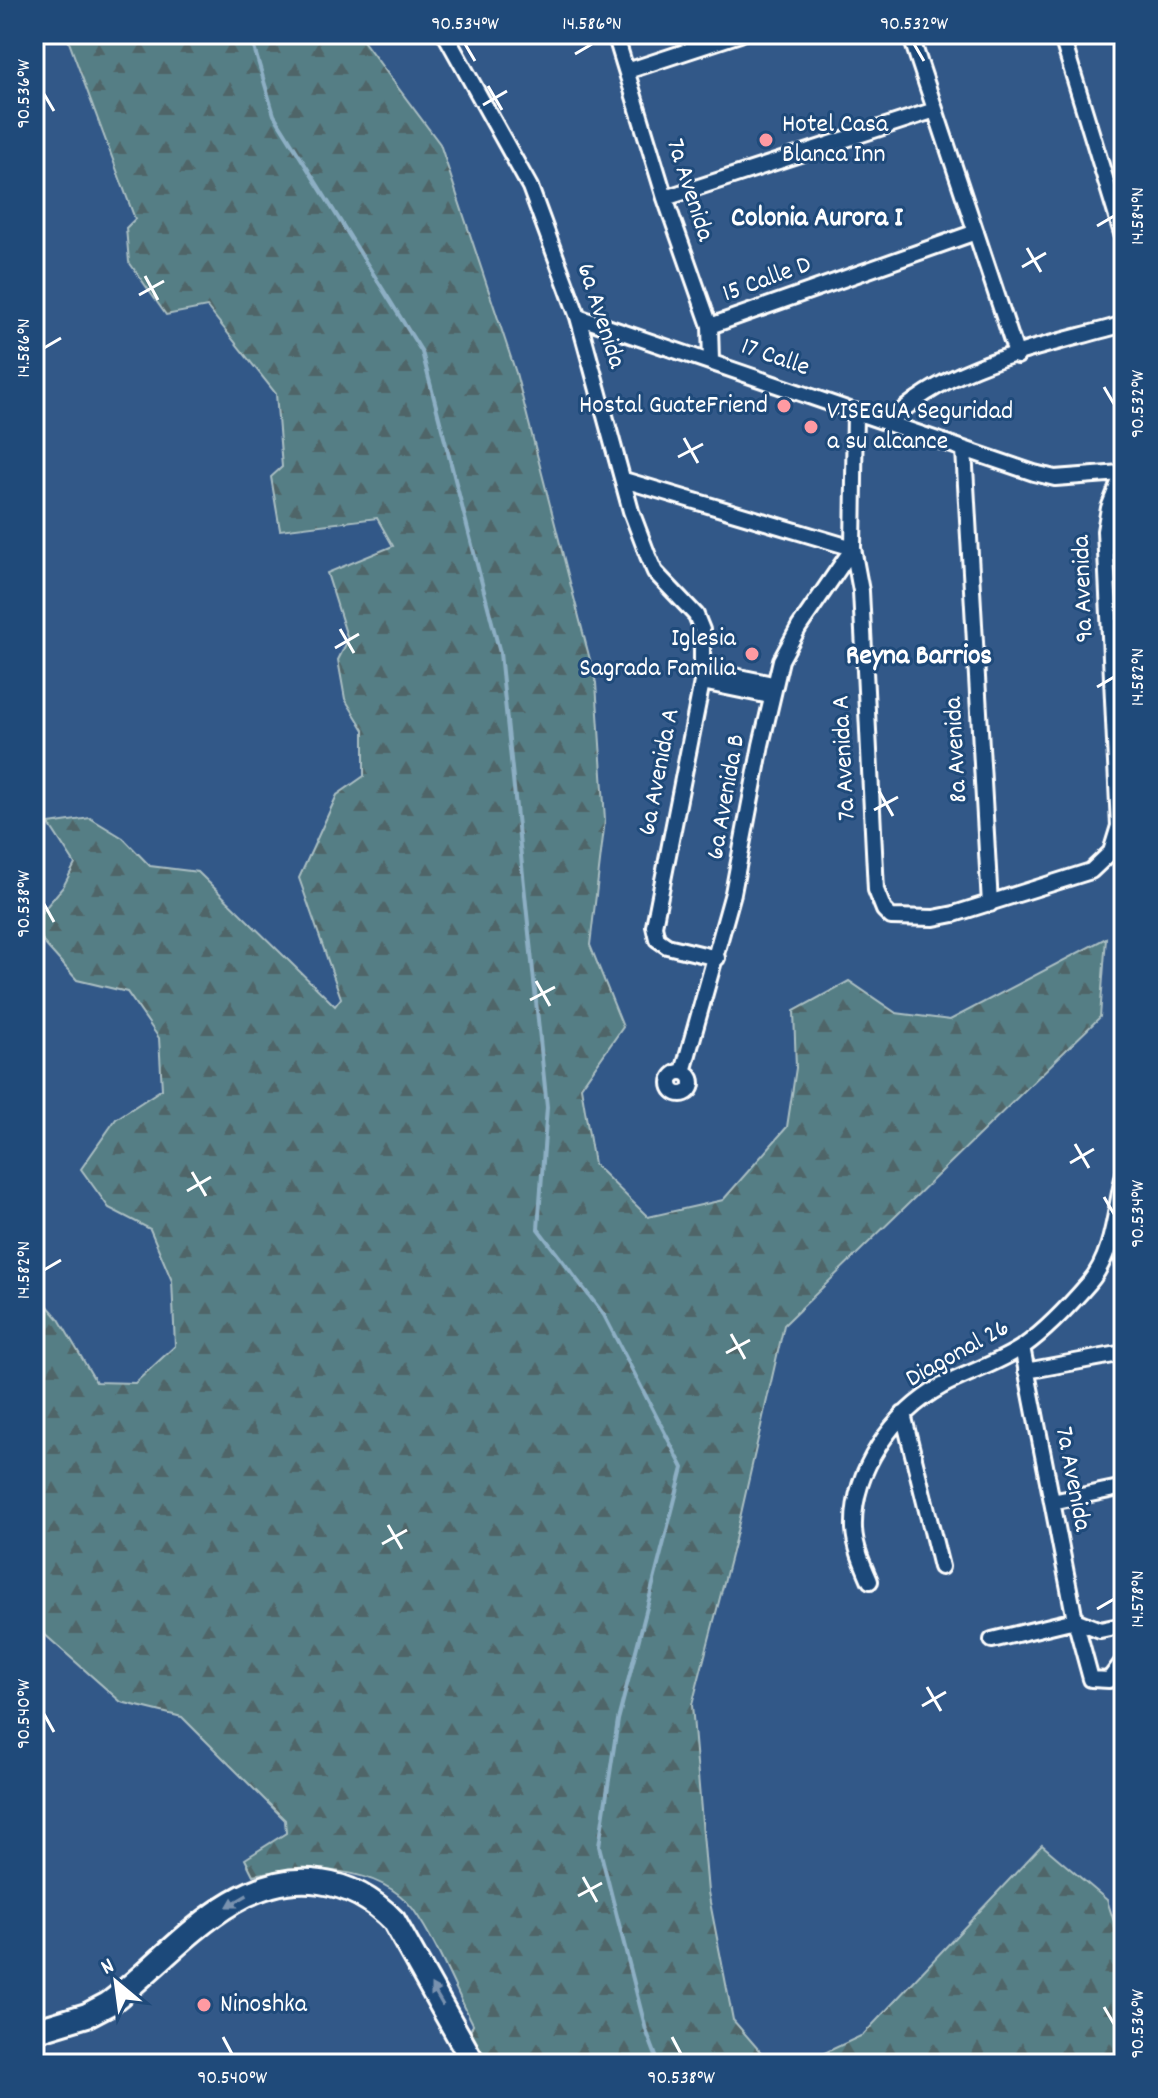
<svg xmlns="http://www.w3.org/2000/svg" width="1158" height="2098" font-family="Dekko,sans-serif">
	<defs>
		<pattern id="forest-firs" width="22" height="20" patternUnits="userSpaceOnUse" patternTransform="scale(2)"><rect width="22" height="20" fill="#557e85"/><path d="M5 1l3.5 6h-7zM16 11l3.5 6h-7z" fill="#506568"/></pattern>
	</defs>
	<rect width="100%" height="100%" fill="#325888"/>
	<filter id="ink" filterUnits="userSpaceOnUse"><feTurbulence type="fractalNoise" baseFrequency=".0125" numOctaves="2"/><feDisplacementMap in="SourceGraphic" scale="16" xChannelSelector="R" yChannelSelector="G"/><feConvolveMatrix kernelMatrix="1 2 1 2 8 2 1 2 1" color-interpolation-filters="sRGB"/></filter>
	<g filter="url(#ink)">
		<path fill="url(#forest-firs)" stroke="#aabec2" stroke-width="2" d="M66,34h292l82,110 76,229 80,310 9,137 -15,125 33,82 -42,60 13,77 54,53 75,-17 64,-73 9,-59 -2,-57 55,-30 47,32 54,7 156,-82 -6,79 -316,308 -49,215 -43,165 16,187 25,128 38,44h-287l-14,-32 3,-8c-19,-37 -36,-81 -60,-115 -34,-45 -112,-44 -160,-34l-8,-16 41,-26 -1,-13 -103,-103 -61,-15 -87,-77v-335l25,29 37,63 39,1 40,-37 -3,-65 -22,-52 -41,-21 -28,-39 35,-50 46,-30 -3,-51 -32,-46 -50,-12 -34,-38 -7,-23 27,-32 12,-23 -26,-40 41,-6 33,20 27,28 48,6 137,134 6,-8 -42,-120 38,-83 27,-19v-46l-19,-31 -7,-39 10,-20 -21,-67 66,-27 -16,-28 -97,12 -9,-53 11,-10 -6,-73 -69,-87 -41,8 -37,-53 -3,-34 9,-9z
			M1042,1845l65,55 17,53v111h-323l62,-29z"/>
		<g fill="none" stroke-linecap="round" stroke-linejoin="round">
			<path stroke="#8dafc4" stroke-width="4" d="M250,34l24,81 148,237 78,301 47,454 -9,122 66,86 79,153 -65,252 -19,126 47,184 13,34"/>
			<defs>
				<path id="minor" d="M445,34l85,153 48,130 53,194 17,45 7,16 41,43 6,15v52l-48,244 3,13 10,7 50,12
					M615,34l50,164 45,128 1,35
					M910,34l107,322
					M1061,34l63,206
					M627,71l113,-37
					M665,198l270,-88
					M578,317l456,156 21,5 66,-5
					M710,326l266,-94
					M855,411l-2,137 8,43 15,299 8,20 7,7 43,1 20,-4 137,-43 20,-19 8,-26 -14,-295 4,-23 15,-38
					M889,423c59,-61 156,-76 235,-99
					M964,450l26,454
					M624,480l229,68 -54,79 -18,33 -20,85 -28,148 -50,179
					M704,670l69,14
					M702,682l68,14
					M670 1083a11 11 0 1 1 22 0a11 11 0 1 1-22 0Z
					M1116,1226l8,39
					M1022,1347l53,273 16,59 18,1 15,-20
					M1026,1371l98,-18
					M903,1414l38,153
					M1052,1502l72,-15
					M870,1581c-7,-16 -15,-34 -16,-52 -2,-58 39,-116 88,-143 27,-14 57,-23 82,-40 24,-17 46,-41 65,-63 25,-29 26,-74 35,-109
					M1075,1620l25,10 24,-5
					M992,1640l83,-20"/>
				<path id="trunk" d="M34,2031l53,-16 21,-11c63,-46 126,-135 212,-122 30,4 53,17 74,39l80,143"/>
			</defs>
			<use href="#minor" stroke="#fff" stroke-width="20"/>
			<use href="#trunk" stroke="#fff" stroke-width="28"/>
			<use href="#minor" stroke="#1f4a7a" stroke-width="14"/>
			<use href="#trunk" stroke="#1f4a7a" stroke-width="22"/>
		</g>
		<defs><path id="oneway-solid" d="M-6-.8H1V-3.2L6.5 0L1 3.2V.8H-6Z" transform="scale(2)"/></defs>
		<g fill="#7992af">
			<use href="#oneway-solid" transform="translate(237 1901) rotate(150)"/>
			<use href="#oneway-solid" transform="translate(437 1995) rotate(-120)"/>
		</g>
	</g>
	<path fill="none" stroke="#fff" stroke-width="3" d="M465,44l10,17M914,44l10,17M575,54l17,-10M488,86l14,24M44,94l10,17M483,105l24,-14M1097,226l17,-10M1027,248l14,24M1022,267l24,-14M145,276l13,24M139,295l25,-14M44,348l17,-10M1104,387l10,17M684,438l14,25M678,457l25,-13M340,629l14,24M335,648l24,-14M1097,687l17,-10M879,791l14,25M874,810l24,-13M44,904l10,18M536,981l14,25M530,1000l25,-13M1075,1144l14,24M1070,1163l24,-14M192,1172l14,24M187,1191l24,-14M1104,1197l10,17M44,1270l17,-10M731,1334l14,25M726,1353l24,-13M388,1525l14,24M382,1544l25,-14M1097,1609l17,-10M927,1687l14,24M922,1706l24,-14M44,1714l10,18M583,1877l14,25M578,1896l24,-13M1104,2007l10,17M223,2037l9,17M672,2037l9,17"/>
	<g fill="#ff9aa2" stroke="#1f4a7a" stroke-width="3">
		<circle cx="766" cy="140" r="8"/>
		<circle cx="784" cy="406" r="8"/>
		<circle cx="811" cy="427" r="8"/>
		<circle cx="752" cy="654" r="8"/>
		<circle cx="204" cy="2005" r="8"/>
	</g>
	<g text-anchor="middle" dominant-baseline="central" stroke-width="6" stroke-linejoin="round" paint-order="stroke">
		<g font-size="26" fill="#fff" stroke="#1f4a7a" text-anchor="start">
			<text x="782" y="125">Hotel Casa<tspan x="782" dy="30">Blanca Inn</tspan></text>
			<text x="768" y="406" text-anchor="end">Hostal GuateFriend</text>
			<text x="827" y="412">VISEGUA Seguridad<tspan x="827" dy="30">a su alcance</tspan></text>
			<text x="736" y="639" text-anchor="end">Iglesia<tspan x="736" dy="30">Sagrada Familia</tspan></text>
			<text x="220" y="2005">Ninoshka</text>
		</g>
		<g font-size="26" fill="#fff" stroke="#1f4a7a">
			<text transform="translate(689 190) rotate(72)">7a Avenida</text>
			<text transform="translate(767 280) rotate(-20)">15 Calle D</text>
			<text transform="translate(600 316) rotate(72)">6a Avenida</text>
			<text transform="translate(775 358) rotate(19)">17 Calle</text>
			<text transform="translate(1084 589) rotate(-92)">9a Avenida</text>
			<text transform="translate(957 750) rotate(-93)">8a Avenida</text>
			<text transform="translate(845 758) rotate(-93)">7a Avenida A</text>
			<text transform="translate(660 772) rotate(-79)">6a Avenida A</text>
			<text transform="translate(727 797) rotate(-80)">6a Avenida B</text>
			<text transform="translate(958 1354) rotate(-29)">Diagonal 26</text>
			<text transform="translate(1072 1479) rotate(79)">7a Avenida</text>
		</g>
		<g font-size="28" font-weight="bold" fill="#fff" stroke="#1f4a7a">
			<text x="817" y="220">Colonia Aurora I</text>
			<text x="919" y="658">Reyna Barrios</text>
		</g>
	</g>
	<rect width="1158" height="2098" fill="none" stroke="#1f4a7a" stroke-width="88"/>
	<g transform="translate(116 1982) rotate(331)" stroke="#1f4a7a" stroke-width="6" paint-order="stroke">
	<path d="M0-6L14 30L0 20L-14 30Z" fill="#ffffff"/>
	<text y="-12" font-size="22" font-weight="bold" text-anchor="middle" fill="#ffffff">N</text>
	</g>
	<rect x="44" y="44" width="1070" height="2010" fill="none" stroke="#fff" stroke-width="3"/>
	<g font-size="20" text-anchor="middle" fill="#fff">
		<text x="465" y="29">90.534°W</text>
		<text x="592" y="29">14.586°N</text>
		<text x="914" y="29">90.532°W</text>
		<text transform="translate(22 94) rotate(-90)" y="7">90.536°W</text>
		<text transform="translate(1136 216) rotate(-90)" y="7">14.584°N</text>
		<text transform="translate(22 348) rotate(-90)" y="7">14.586°N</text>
		<text transform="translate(1136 404) rotate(-90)" y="7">90.532°W</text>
		<text transform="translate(1136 677) rotate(-90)" y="7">14.582°N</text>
		<text transform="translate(22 904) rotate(-90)" y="7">90.538°W</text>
		<text transform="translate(1136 1214) rotate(-90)" y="7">90.534°W</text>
		<text transform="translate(22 1270) rotate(-90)" y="7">14.582°N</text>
		<text transform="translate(1136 1599) rotate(-90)" y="7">14.578°N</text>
		<text transform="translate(22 1714) rotate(-90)" y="7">90.540°W</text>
		<text transform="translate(1136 2024) rotate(-90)" y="7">90.536°W</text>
		<text x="232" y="2083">90.540°W</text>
		<text x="681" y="2083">90.538°W</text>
	</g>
</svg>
